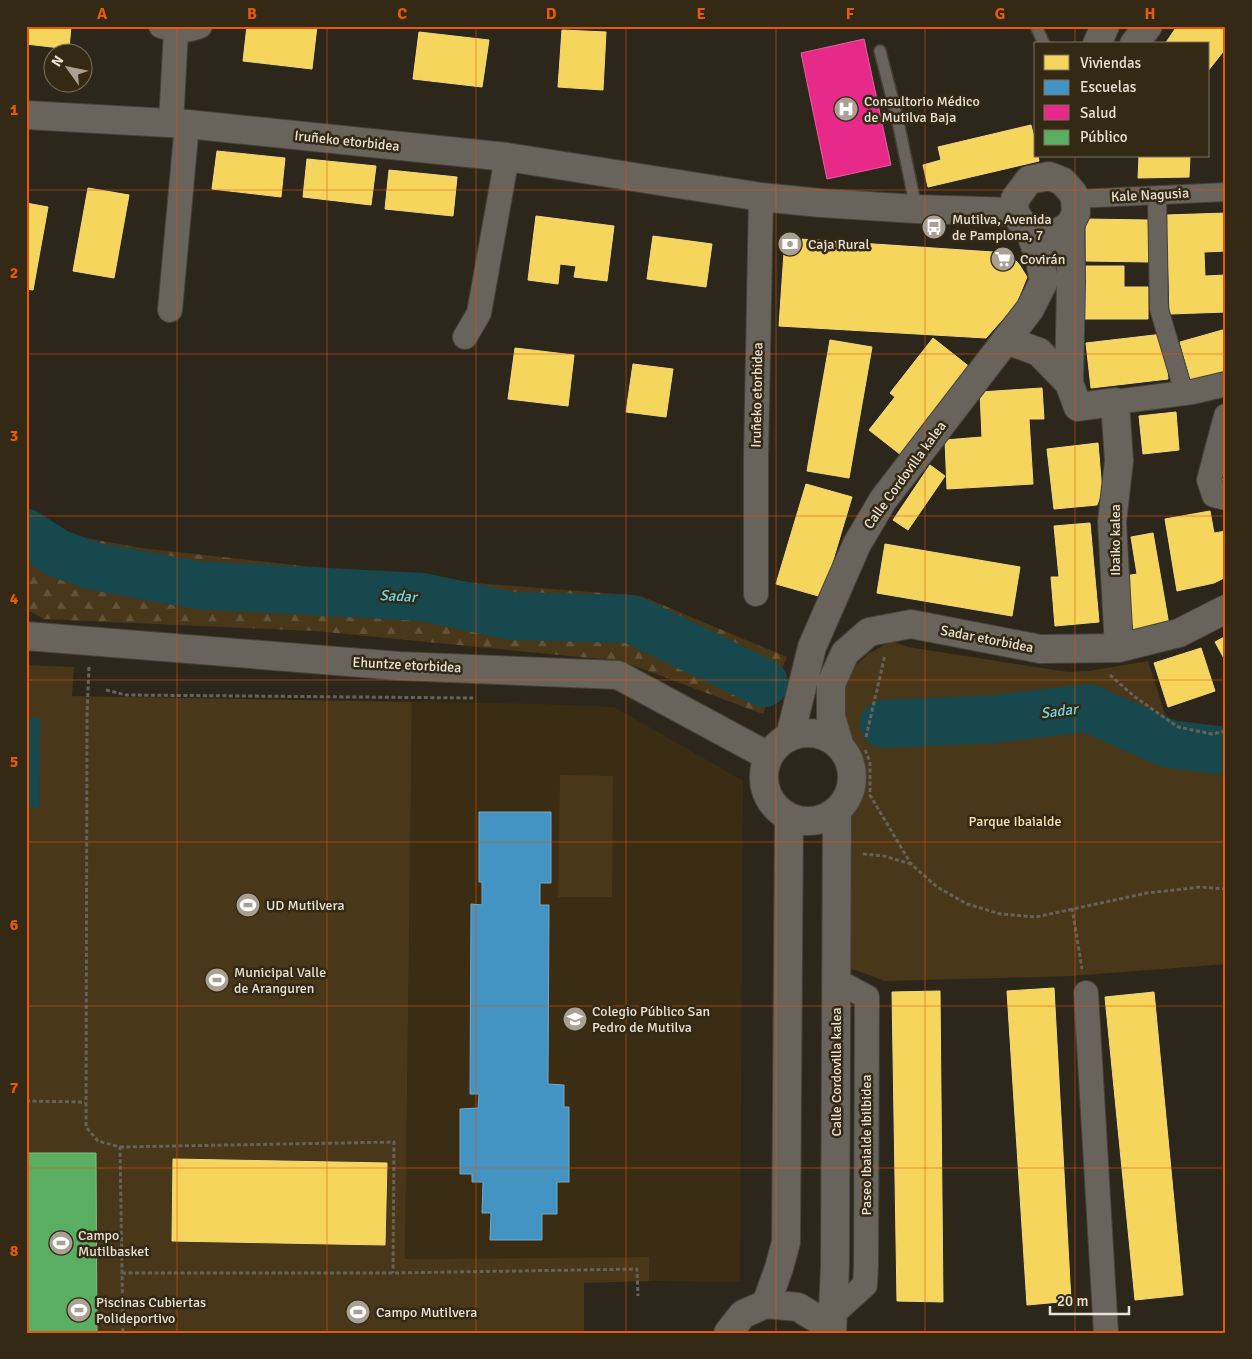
<svg xmlns="http://www.w3.org/2000/svg" width="1252" height="1359" font-family="Signika,sans-serif">
	<defs>
		<pattern id="forest-firs" width="22" height="20" patternUnits="userSpaceOnUse" patternTransform="scale(1.25)"><rect width="22" height="20" fill="#483718"/><path d="M5 1l3.5 6h-7zM16 11l3.5 6h-7z" fill="#625439"/></pattern>
	</defs>
	<rect width="100%" height="100%" fill="#2d271b"/>
	<path fill="#3b2d13" d="M412,702l130,2 72,3 129,74 -3,501 -91,-1v-23l-244,1z"/>
	<path fill="url(#forest-firs)" d="M26,520l11,9 104,19 272,30 228,18 146,61 -24,57 -142,-53 -306,-30 -271,-12 -18,-10z"/>
	<path fill="#483718" d="M891,641l17,6 160,25 21,-1 59,-10 22,69 37,13 19,-5v226l-154,12 -187,5 -41,-15 3,-146 13,-25 5,-21 -8,-19 -8,-12 -3,-24 -1,-29 6,-20 17,-16z
		M26,665l48,2 -2,29 340,6 -7,557 244,-2v24l-65,2v50h-558z
		M560,775l53,1 -1,121h-54z"/>
	<path fill="#17484e" d="M26,718h14l-1,90h-13z"/>
	<path fill="#f6d55c" stroke="#f2d980" d="M26,26h45l-2,23 -43,-5z
		M247,26h70l-5,43 -69,-8z
		M1177,26h49v22l-18,23v-27h-43z
		M562,30l44,2 -3,58 -45,-3z
		M419,32l70,8 -7,47 -69,-8z
		M1031,125l5,21v10h2l1,5 -111,26 -5,-22 18,-5 -3,-13z
		M217,151l68,7 -4,39 -69,-8z
		M1139,156h51l-1,21 -51,1z
		M307,159l69,7 -5,39 -68,-8z
		M389,170l68,7 -4,39 -68,-7z
		M88,188l41,7 -15,83 -41,-7z
		M26,203l22,4 -15,83 -7,-1z
		M1226,213v38l-22,1 1,24 21,-1v37l-56,2 -3,-99z
		M536,216l78,10 -7,55 -33,-4 2,-11 -16,-2 -2,20 -30,-4z
		M1086,219l62,1v42l-62,-1z
		M653,236l59,8 -6,43 -59,-8z
		M785,238l223,15 11,11 8,13 -11,27 -30,34 -207,-12z
		M1086,266h38v21h24v32h-63z
		M1226,329v42l-35,10 -11,-39z
		M1163,334l5,45 -77,9 -5,-45z
		M933,338l38,30 -70,87 -32,-25 26,-33 -5,-4z
		M830,340l42,7 -23,131 -42,-7z
		M515,348l59,7 -6,51 -60,-7z
		M633,364l40,5 -7,48 -40,-5z
		M1042,388l2,31h-15l4,65 -86,5 -2,-49 37,-3 -2,-45z
		M1176,412l3,38 -36,4 -4,-38z
		M1098,443l4,48 -5,14 -43,4 -7,-60z
		M930,465l15,11 -37,54 -15,-10z
		M1226,469v13l-4,-1z
		M806,484l46,13 -30,100 -46,-13z
		M1210,511l4,22 12,-2v46l-12,6 -37,8 -12,-72z
		M1090,523l9,99 -44,4 -4,-49h8l-5,-51z
		M1153,533l16,92 -35,6 -9,-55 12,-2 -6,-37z
		M885,544l135,23 -8,49 -135,-23z
		M1226,636v26l-11,-20z
		M1201,648l14,43 -47,16 -14,-44z
		M1054,988l17,313 -44,4 -20,-314z
		M940,991l3,311 -46,-1 -5,-309z
		M1154,992l29,303 -48,5 -30,-303z
		M173,1159l214,4 -2,82 -213,-4z"/>
	<path fill="#4393c3" stroke="#74aac8" d="M479,812h72v71h-11v22h9l-1,179 16,1v22h5v75h-12v32h-15v26h-52l1,-27h-9l1,-31h-11v-8h-12v-65l18,-1 1,-14h-9l1,-190 11,1v-23h-3z"/>
	<path fill="#e7298a" stroke="#e760a0" d="M864,39l27,126 -64,14 -26,-126z"/>
	<path fill="#5aae61" stroke="#85bd84" d="M26,1153h70l1,180h-71z"/>
	<g fill="none" stroke-linecap="round" stroke-linejoin="round">
		<path stroke="#17484e" stroke-width="48" d="M26,533l33,21 34,12 103,19 226,12 90,19 119,3 133,64
			M884,724l110,-5 94,-11 81,36 57,7"/>
		<defs>
			<path id="service" d="M1036,26l8,18
				M880,51l17,66 19,91"/>
			<path id="pedestrian" d="M1157,195l2,114 25,84
				M1075,199l151,-7"/>
			<path id="minor" d="M161,26c14,5 25,6 39,0
				M171,123l5,-92
				M170,310l17,-186
				M465,337l14,-24 28,-156
				M1115,402l77,-10 34,-8
				M1226,416l-17,64 5,15 12,3
				M756,594v-137l5,-260
				M1086,993l20,340
				M834,1313l31,-28 1,-19 1,-269 -30,-16"/>
			<path id="tertiary" d="M1097,44l8,-18
				M1134,44l14,-18
				M26,115l161,9 320,33 254,40 60,6 95,6 98,3
				M1006,340l33,12 30,31 9,24 37,-5 4,59 -7,61 7,126
				M1069,383l2,-101 -1,-57
				M26,636l373,30 219,9 150,81
				M764 777a44 44 0 1 1 88 0a44 44 0 1 1-88 0Z
				M790,736l22,-89 45,-103 26,-44 147,-191 14,-28 -5,-25 -8,-21 -17,-23 1,-13 14,-19 20,-4 13,5 11,12 2,6 1,14 -6,12 -19,12 -20,-2
				M839,744l-8,-28v-32l14,-31 24,-21 42,-8 129,25 79,-1 60,-15 47,-24
				M766,1304l13,-36 7,-26 3,-423
				M728,1333l15,-19 23,-10 32,3 21,13 9,13
				M832,1333l3,-68 2,-453"/>
		</defs>
		<use href="#service" stroke="#474239" stroke-width="14"/>
		<use href="#pedestrian" stroke="#474239" stroke-width="20"/>
		<use href="#minor" stroke="#474239" stroke-width="26"/>
		<use href="#tertiary" stroke="#474239" stroke-width="30"/>
		<path stroke="#66625a" stroke-width="3" stroke-dasharray="4 2.5" stroke-linecap="butt" d="M89,667l-2,47 -1,413 12,14 22,6 3,186
			M1110,675l25,22 43,30 34,7 14,-3
			M106,690l20,5 347,3
			M866,737l19,-82
			M865,750l5,12v33l41,69 26,23 30,17 34,10 35,3 111,-24 54,-6 25,2
			M863,854l21,2 27,8
			M1072,908l10,61
			M26,1101l59,1
			M120,1147l274,-5 -1,131
			M122,1273h271l244,-4 1,27"/>
		<use href="#service" stroke="#68635b" stroke-width="11"/>
		<use href="#pedestrian" stroke="#68635b" stroke-width="18"/>
		<use href="#minor" stroke="#68635b" stroke-width="24"/>
		<use href="#tertiary" stroke="#68635b" stroke-width="28"/>
	</g>
	<path fill="none" stroke="#e8590c" stroke-width="1" stroke-opacity="0.55" d="M177,26v1307M327,26v1307M476,26v1307M626,26v1307M776,26v1307M925,26v1307M1075,26v18M1075,156v1177M26,190h1200M26,354h1200M26,516h1200M26,680h1200M26,842h1200M26,1006h1200M26,1168h1200"/>
	<defs>
		<symbol id="hospital-disc" viewBox="-11 -11 22 22"><circle r="9.5" fill="#a7a093" stroke="#342914"/><path d="M-5-5h3v3.5h4V-5h3V5h-3V1.5h-4V5h-3Z" fill="#fff"/></symbol>
		<symbol id="bus-disc" viewBox="-11 -11 22 22"><circle r="9.5" fill="#a7a093" stroke="#342914"/><path d="M-5-6H5V4H4V6H2V4H-2V6H-4V4H-5ZM-3.5-4V0h7V-4ZM-3.5 1.2v1.5H-2V1.2ZM2 1.2v1.5H3.5V1.2Z" fill="#fff"/></symbol>
		<symbol id="bank-disc" viewBox="-11 -11 22 22"><circle r="9.5" fill="#a7a093" stroke="#342914"/><path d="M-6-4H6V4H-6ZM0-2.3a2.3 2.3 0 1 0 0 4.6a2.3 2.3 0 1 0 0-4.6Z" fill="#fff"/></symbol>
		<symbol id="supermarket-disc" viewBox="-11 -11 22 22"><circle r="9.5" fill="#a7a093" stroke="#342914"/><path d="M-6-5.5h2.5l.6 2H6L4.5 2H-2.5L-4.4-4H-6ZM-1.5 3.2a1.3 1.3 0 1 0 .1 0ZM3 3.2a1.3 1.3 0 1 0 .1 0Z" fill="#fff"/></symbol>
		<symbol id="stadium-disc" viewBox="-11 -11 22 22"><circle r="9.5" fill="#a7a093" stroke="#342914"/><path d="M0-5a6.5 5 0 1 0 0 10a6.5 5 0 1 0 0-10ZM-3.5-1.8h7v3.6h-7Z" fill="#fff"/></symbol>
		<symbol id="school-disc" viewBox="-11 -11 22 22"><circle r="9.5" fill="#a7a093" stroke="#342914"/><path d="M0-5L7-2L0 1L-7-2ZM-4 1L0 2.5L4 1V4Q0 6-4 4Z" fill="#fff"/></symbol>
	</defs>
	<g fill-rule="evenodd">
		<use href="#hospital-disc" x="832" y="95" width="28" height="28"/>
		<use href="#bus-disc" x="920" y="213" width="28" height="28"/>
		<use href="#bank-disc" x="776" y="230" width="28" height="28"/>
		<use href="#supermarket-disc" x="989" y="245" width="28" height="28"/>
		<use href="#stadium-disc" x="234" y="891" width="28" height="28"/>
		<use href="#stadium-disc" x="203" y="966" width="28" height="28"/>
		<use href="#school-disc" x="561" y="1005" width="28" height="28"/>
		<use href="#stadium-disc" x="47" y="1229" width="28" height="28"/>
		<use href="#stadium-disc" x="65" y="1296" width="28" height="28"/>
		<use href="#stadium-disc" x="344" y="1298" width="28" height="28"/>
	</g>
	<g text-anchor="middle" dominant-baseline="central" stroke-width="5" stroke-linejoin="round" paint-order="stroke">
		<g font-size="14" fill="#e8e1d4" stroke="#342914" text-anchor="start">
			<text x="864" y="101">Consultorio Médico<tspan x="864" dy="16">de Mutilva Baja</tspan></text>
			<text x="952" y="219">Mutilva, Avenida<tspan x="952" dy="16">de Pamplona, 7</tspan></text>
			<text x="808" y="244">Caja Rural</text>
			<text x="1020" y="259">Covirán</text>
			<text x="266" y="905">UD Mutilvera</text>
			<text x="234" y="972">Municipal Valle<tspan x="234" dy="16">de Aranguren</tspan></text>
			<text x="592" y="1011">Colegio Público San<tspan x="592" dy="16">Pedro de Mutilva</tspan></text>
			<text x="78" y="1235">Campo<tspan x="78" dy="16">Mutilbasket</tspan></text>
			<text x="96" y="1302">Piscinas Cubiertas<tspan x="96" dy="16">Polideportivo</tspan></text>
			<text x="376" y="1312">Campo Mutilvera</text>
		</g>
		<g font-size="14" fill="#e8e1d4" stroke="#342914">
			<text transform="translate(347 141) rotate(6)">Iruñeko etorbidea</text>
			<text transform="translate(1150 195) rotate(-3)">Kale Nagusia</text>
			<text transform="translate(757 395) rotate(-89)">Iruñeko etorbidea</text>
			<text transform="translate(905 475) rotate(-54)">Calle Cordovilla kalea</text>
			<text transform="translate(1115 540) rotate(-90)">Ibaiko kalea</text>
			<text transform="translate(987 639) rotate(11)">Sadar etorbidea</text>
			<text transform="translate(407 665) rotate(3)">Ehuntze etorbidea</text>
			<text transform="translate(836 1072) rotate(-90)">Calle Cordovilla kalea</text>
			<text transform="translate(866 1145) rotate(-90)">Paseo Ibaialde ibilbidea</text>
		</g>
		<g font-size="14" fill="#f9e0b7" stroke="#342914">
			<text x="1015" y="821">Parque Ibaialde</text>
		</g>
		<g font-size="15" font-style="italic" fill="#6ed8e9" stroke="#342914">
			<text transform="translate(398 596) rotate(3)">Sadar</text>
			<text transform="translate(1059 711) rotate(-7)">Sadar</text>
		</g>
	</g>
	<rect width="1252" height="1359" fill="none" stroke="#342914" stroke-width="55"/>
	<rect x="1034" y="42" width="175" height="115" fill="#342914" stroke="#7c7361"/>
	<rect x="1044" y="55" width="25" height="15" fill="#f6d55c" stroke="#7c7361"/>
	<text x="1080" y="68" font-size="15" fill="#e8e1d4">Viviendas</text>
	<rect x="1044" y="80" width="25" height="15" fill="#4393c3" stroke="#7c7361"/>
	<text x="1080" y="92" font-size="15" fill="#e8e1d4">Escuelas</text>
	<rect x="1044" y="105" width="25" height="15" fill="#e7298a" stroke="#7c7361"/>
	<text x="1080" y="118" font-size="15" fill="#e8e1d4">Salud</text>
	<rect x="1044" y="130" width="25" height="15" fill="#5aae61" stroke="#7c7361"/>
	<text x="1080" y="142" font-size="15" fill="#e8e1d4">Público</text>
	<g transform="translate(68 68) rotate(303)"><circle r="24" fill="#342914" stroke="#7c7361"/>
	<path d="M0-4L9 19L0 12L-9 19Z" fill="#a7a093"/>
	<text y="-8" font-size="14" font-weight="bold" text-anchor="middle" fill="#e8e1d4">N</text>
	</g>
	<path d="M1050 1306v8h79v-8" fill="none" stroke="#e8e1d4" stroke-width="2.5"/>
	<text x="1057" y="1306" font-size="15" fill="#e8e1d4" stroke="#342914" stroke-width="4" paint-order="stroke">20 m</text>
	<rect x="28" y="28" width="1196" height="1304" fill="none" stroke="#e8590c" stroke-width="2"/>
	<g font-size="16" text-anchor="middle" font-weight="bold" fill="#e8590c">
		<text x="102" y="19">A</text>
		<text x="252" y="19">B</text>
		<text x="402" y="19">C</text>
		<text x="551" y="19">D</text>
		<text x="701" y="19">E</text>
		<text x="850" y="19">F</text>
		<text x="1000" y="19">G</text>
		<text x="1150" y="19">H</text>
		<text x="14" y="115">1</text>
		<text x="14" y="278">2</text>
		<text x="14" y="441">3</text>
		<text x="14" y="604">4</text>
		<text x="14" y="767">5</text>
		<text x="14" y="930">6</text>
		<text x="14" y="1093">7</text>
		<text x="14" y="1256">8</text>
	</g>
</svg>
